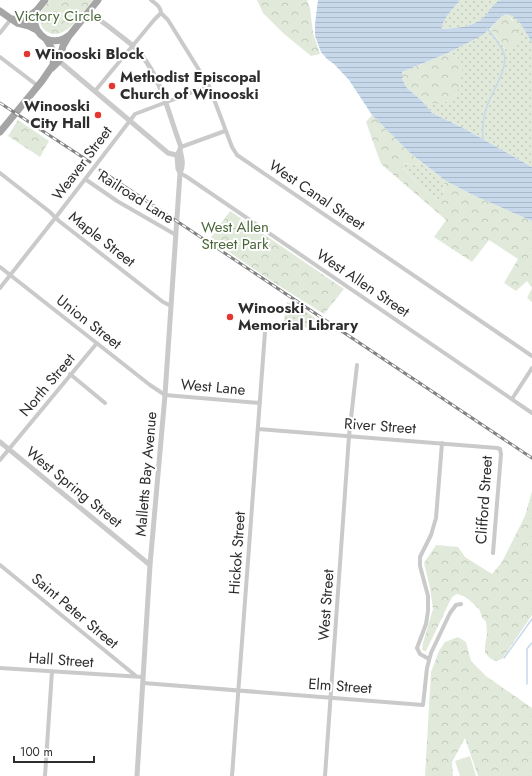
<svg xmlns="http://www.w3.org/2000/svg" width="532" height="776" font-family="Jost,sans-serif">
	<defs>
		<pattern id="grass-dots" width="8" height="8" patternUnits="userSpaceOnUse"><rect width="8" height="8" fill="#e1eada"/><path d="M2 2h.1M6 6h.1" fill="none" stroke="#c1c9bb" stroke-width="1.8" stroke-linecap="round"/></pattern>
		<pattern id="forest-crowns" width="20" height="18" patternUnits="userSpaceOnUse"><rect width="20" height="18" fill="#e1eada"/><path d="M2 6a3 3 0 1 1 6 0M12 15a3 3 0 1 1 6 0" fill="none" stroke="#c1c9bb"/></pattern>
		<pattern id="water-rules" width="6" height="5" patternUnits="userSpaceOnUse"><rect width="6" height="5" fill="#c6d8ea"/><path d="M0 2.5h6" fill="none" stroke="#aabac9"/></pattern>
	</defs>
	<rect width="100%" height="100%" fill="#fff"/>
	<path fill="url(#grass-dots)" d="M460,0h41c-7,4 -10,11 -16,16 -11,11 -27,12 -42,13l-2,-2 6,-11z
		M506,14l7,1 8,9 10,17 1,3v123l-67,-38 -33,-16 -10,-12 13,3 22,-47 -9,-4 35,-18 7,-7 15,21 8,-29z
		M420,161l26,20 -3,4 1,11 -2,3h-4l-15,-10 -21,-22 3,-4 12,2z
		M287,302l12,4 16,12 -4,10 -28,-2z"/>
	<path fill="url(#forest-crowns)" d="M50,0h43c-8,10 -19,27 -30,32 -12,6 -25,-3 -23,-16 1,-6 6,-11 10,-16z
		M257,0h50l3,8 3,25 7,21 -9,2 -28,-23 -20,-20z
		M506,14c6,5 18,20 12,28 -2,3 -7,6 -10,8l-3,-1 -15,-21 11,-11z
		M448,53l9,4 6,8 -3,22 -9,14 -16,3 -13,-3 -15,-13 -5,-9v-7l15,-6z
		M372,115l38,38 10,8 -3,4 -12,-2 -3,4 21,22 15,10h4l2,-3 -1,-11 3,-4 29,15 57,25v81l-5,-4 5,-10 -5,-7 -11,10 -12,-8 14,-24 -29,-19 -17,22 -38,-25 12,-17 -65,-56 -15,-42z
		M18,120l31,21 -9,16 -32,-21z
		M230,211l114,78 -20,25 -54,-34 -60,-41z
		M532,491v124l-30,44 -6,2 -5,-2 -6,-6v-8l2,-11 -1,-12 -4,-5 -3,-8 -13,-12 -9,-3 -5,3 -26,54 -4,-1 1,-7 10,-34 -3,-21 -6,-25 12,-18 22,2 7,10 27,17 10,-12 23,-46z
		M458,637l8,5 5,19 15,15 46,32v68h-54l-13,-38 -13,24 1,14h-28l6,-104 8,-21 6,-9z"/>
	<path fill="#e1eada" d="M470,756l6,20h-16l-5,-15z"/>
	<path fill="url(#water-rules)" d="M318,0h142l-13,16 -6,11 2,2c15,-1 32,-2 43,-14 4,-4 8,-13 15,-15 5,0 25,0 31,0v44l-1,-3 -10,-17 -8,-8 -7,-2 -5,3 -18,18 -35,18 -46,19v7l5,9 15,13 10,12 33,16 67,38v54l-57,-25 -29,-15 -36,-28 -38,-38 -23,-35 -15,-16 -7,-5 -6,-7 -6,-16v-12z"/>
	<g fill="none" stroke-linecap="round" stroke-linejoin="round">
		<path stroke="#c6d8ea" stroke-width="1.5" d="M483,139c-1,-9 0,-18 2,-27 4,-16 24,-43 19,-58 -3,-9 -11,-18 -17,-26
			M504,658l28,-39
			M527,684v-35l3,-4 2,-2"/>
		<path stroke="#cacaca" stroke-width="4" d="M151,0c5,4 10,7 10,13l7,7 41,66 23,61 5,8 295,201
			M0,33l11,-14
			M0,57l38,29
			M95,91l59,-71 7,-7
			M181,147l44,-16
			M0,173l50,39 9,9 104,81 8,4
			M180,173l7,4 345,236
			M85,179l32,22 59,34
			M0,267l150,118 15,10 95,8
			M0,288l56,-71 79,-103 74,-28
			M70,374l35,29
			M512,399l20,-31
			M258,429l239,19 3,1 1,5 -8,99
			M0,460l97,-117
			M0,565l136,111
			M429,659l-9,-5 -3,-6 9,-24 2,-13v-15l-8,-30v-9l11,-22 5,-17 6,-75
			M0,668l143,9
			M143,683l280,22 4,-37 4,-15 19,-40 6,-8 5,-1
			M45,776l7,-105
			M232,776l33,-444
			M325,776l24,-340 8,-71"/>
		<path stroke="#cacaca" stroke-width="5" d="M88,13c4,3 8,4 13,8 10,7 21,16 31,24 28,25 36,68 49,102l-4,9 1,13 2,4
			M59,61l109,92 12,3
			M0,442l150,123
			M137,776l13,-211 15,-170 15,-222c4,-7 2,-15 0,-23"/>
		<path stroke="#a5a5a5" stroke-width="7" d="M0,11l17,12 12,3 8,4
			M12,19c11,2 17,-2 25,-9
			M46,39c8,3 16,2 22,-3
			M52,68l7,-7 4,-15 6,-10 29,-36
			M0,132l42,-51 11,-16 1,-9 -2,-7 -6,-10 -5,-4 -4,-5 -2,-6v-7l2,-7 8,-10"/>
		<defs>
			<path id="rail" d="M0,103l90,59
				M100,170l432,288"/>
		</defs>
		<use href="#rail" stroke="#828282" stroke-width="3"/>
		<use href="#rail" stroke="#fff" stroke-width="1.5" stroke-dasharray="4.5" stroke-linecap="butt"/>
	</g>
	<g fill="#e33730" stroke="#fff" stroke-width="1.5">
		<circle cx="27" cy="54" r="4"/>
		<circle cx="112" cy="86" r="4"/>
		<circle cx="98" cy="115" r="4"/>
		<circle cx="230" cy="317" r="4"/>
	</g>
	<g text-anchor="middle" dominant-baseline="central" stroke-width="4" stroke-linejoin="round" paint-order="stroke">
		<g font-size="15" fill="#4b683b" stroke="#fff">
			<text x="58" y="16">Victory Circle</text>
			<text x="235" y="227">West Allen<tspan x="235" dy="17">Street Park</tspan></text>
		</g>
		<g font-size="15" font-weight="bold" fill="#2d2d2d" stroke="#fff" text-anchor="start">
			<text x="35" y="54">Winooski Block</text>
			<text x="120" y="77">Methodist Episcopal<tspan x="120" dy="17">Church of Winooski</tspan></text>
			<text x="90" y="106" text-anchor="end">Winooski<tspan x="90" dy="17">City Hall</tspan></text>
			<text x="238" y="308">Winooski<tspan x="238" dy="17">Memorial Library</tspan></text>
		</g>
		<g font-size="15" fill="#2d2d2d" stroke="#fff">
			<text transform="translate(82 163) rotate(-53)">Weaver Street</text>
			<text transform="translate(317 195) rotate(34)">West Canal Street</text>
			<text transform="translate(136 197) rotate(32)">Railroad Lane</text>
			<text transform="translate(102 239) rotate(38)">Maple Street</text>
			<text transform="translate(363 283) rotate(34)">West Allen Street</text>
			<text transform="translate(89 322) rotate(38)">Union Street</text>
			<text transform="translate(47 385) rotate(-50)">North Street</text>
			<text transform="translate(213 387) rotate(5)">West Lane</text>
			<text transform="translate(380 426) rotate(4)">River Street</text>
			<text transform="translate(146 474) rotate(-85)">Malletts Bay Avenue</text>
			<text transform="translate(74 487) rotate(39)">West Spring Street</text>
			<text transform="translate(484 500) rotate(-86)">Clifford Street</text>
			<text transform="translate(237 553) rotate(-86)">Hickok Street</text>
			<text transform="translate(326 605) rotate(-86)">West Street</text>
			<text transform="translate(75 611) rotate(40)">Saint Peter Street</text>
			<text transform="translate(61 660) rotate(4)">Hall Street</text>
			<text transform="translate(340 686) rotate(4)">Elm Street</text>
		</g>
	</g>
	<path d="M14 756v6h80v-6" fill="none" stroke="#2d2d2d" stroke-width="2"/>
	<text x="20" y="756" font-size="12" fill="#2d2d2d" stroke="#ffffff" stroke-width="3" paint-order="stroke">100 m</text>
</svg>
